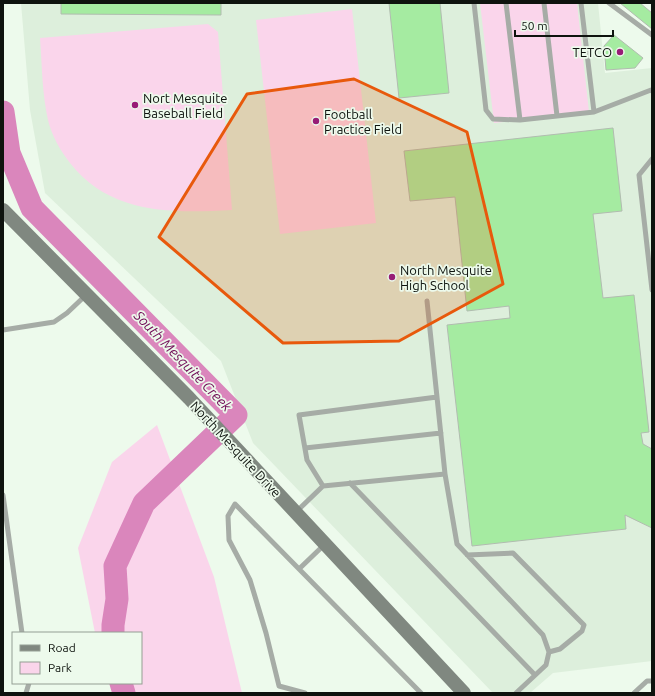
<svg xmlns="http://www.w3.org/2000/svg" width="655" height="696" font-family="Ubuntu,sans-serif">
	<rect width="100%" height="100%" fill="#edfaec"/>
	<path fill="#ddefdc" d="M21,3h577l7,70 47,-5v593l-99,12 -23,20h-37l-240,-250 -32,-82 -176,-168 -15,-83z"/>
	<path fill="#fad5eb" d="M480,3h97l12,109 -95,11z
		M352,9l24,214 -96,11 -24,-214z
		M208,24l10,8 14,178c-60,3 -121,5 -162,-47 -10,-13 -18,-27 -22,-43 -6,-26 -6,-55 -8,-82z
		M157,425l57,152 28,116h-129l-3,-10h31v-50h-46l-17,-85 34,-86z"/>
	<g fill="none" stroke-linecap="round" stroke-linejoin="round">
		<path stroke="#da86bc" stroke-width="23" d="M3,112l6,41 23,55 204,207 -92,88 -29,63 2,33 -4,26v8
			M121,683l3,10"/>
	</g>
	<path fill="#a5eba1" stroke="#b1bcb0" d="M61,3h160v12l-160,-1z
		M389,3h51l9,90 -50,5z
		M620,3h20l12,10v16z
		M614,35l29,23 -8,10 -29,2 -2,-24z
		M613,128l9,83 -29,3 10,84 31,-3 15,137 -8,1 2,11 9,5v79l-27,-13 1,14 -154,17 -25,-221 63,-7 -1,-12 -42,5 -12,-114 -45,4 -6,-50z"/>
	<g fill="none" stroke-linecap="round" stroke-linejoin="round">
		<path stroke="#a6aca6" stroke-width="5" d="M474,3l12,107 7,9 27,1 74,-8
			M506,3l14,117
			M544,3l13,113
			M581,3l13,109 57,-22 1,1
			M609,3l43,32
			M652,159l-13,16 13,115
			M3,330l51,-8 13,-9 19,-18
			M305,448l136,-15
			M445,474l12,70 86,91 6,17 -3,13 -30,28
			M350,483l185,192
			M323,486l-16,-26 -8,-45 138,-18
			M3,495l19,138
			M296,512l27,-26 122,-12 -18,-173
			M467,555l46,-2 71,72 -2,6 -22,18 -11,3
			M299,569l25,-24
			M26,693l3,-10
			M305,693l-26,-7 -13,-53 -16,-53 -21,-40 -1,-24 7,-12 186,189
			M634,693l13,-12h5"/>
		<path stroke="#808880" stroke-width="14" d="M3,210l186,188 275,295"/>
	</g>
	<path fill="#e8590c" fill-opacity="0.2" stroke="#e8590c" stroke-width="3" stroke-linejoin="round" d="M354,79l113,53 36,152 -104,57 -116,2 -124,-106 88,-143z"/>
	<g fill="#971c76" stroke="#edfaec" stroke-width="1.5">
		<circle cx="620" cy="52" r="4"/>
		<circle cx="135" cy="105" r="4"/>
		<circle cx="316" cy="121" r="4"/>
		<circle cx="392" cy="277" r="4"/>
	</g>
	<g text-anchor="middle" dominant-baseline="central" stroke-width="3.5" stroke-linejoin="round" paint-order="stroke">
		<g font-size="13" fill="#0e130e" stroke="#edfaec" text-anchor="start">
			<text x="612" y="52" text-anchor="end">TETCO</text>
			<text x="143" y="98">Nort Mesquite<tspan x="143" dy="15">Baseball Field</tspan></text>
			<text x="324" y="114">Football<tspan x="324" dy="15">Practice Field</tspan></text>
			<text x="400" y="270">North Mesquite<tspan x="400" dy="15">High School</tspan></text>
		</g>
		<g font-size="13" fill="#0e130e" stroke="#edfaec">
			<text transform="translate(236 449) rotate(47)">North Mesquite Drive</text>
		</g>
		<g font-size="14" font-style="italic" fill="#710b57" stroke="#edfaec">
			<text transform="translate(183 361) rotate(46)">South Mesquite Creek</text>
		</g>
	</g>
	<rect width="655" height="696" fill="none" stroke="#0e130e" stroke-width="8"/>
	<rect x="12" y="632" width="130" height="52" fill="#edfaec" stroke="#949e93"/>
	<rect x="20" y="645" width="20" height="6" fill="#808880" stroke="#949e93"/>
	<text x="48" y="652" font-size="12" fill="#0e130e">Road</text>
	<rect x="20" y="662" width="20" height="12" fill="#fad5eb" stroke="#949e93"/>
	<text x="48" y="672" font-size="12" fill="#0e130e">Park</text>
	<path d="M515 30v6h98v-6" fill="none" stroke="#0e130e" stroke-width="2"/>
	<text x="521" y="30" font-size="12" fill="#0e130e" stroke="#edfaec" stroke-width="3" paint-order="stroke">50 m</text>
</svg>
